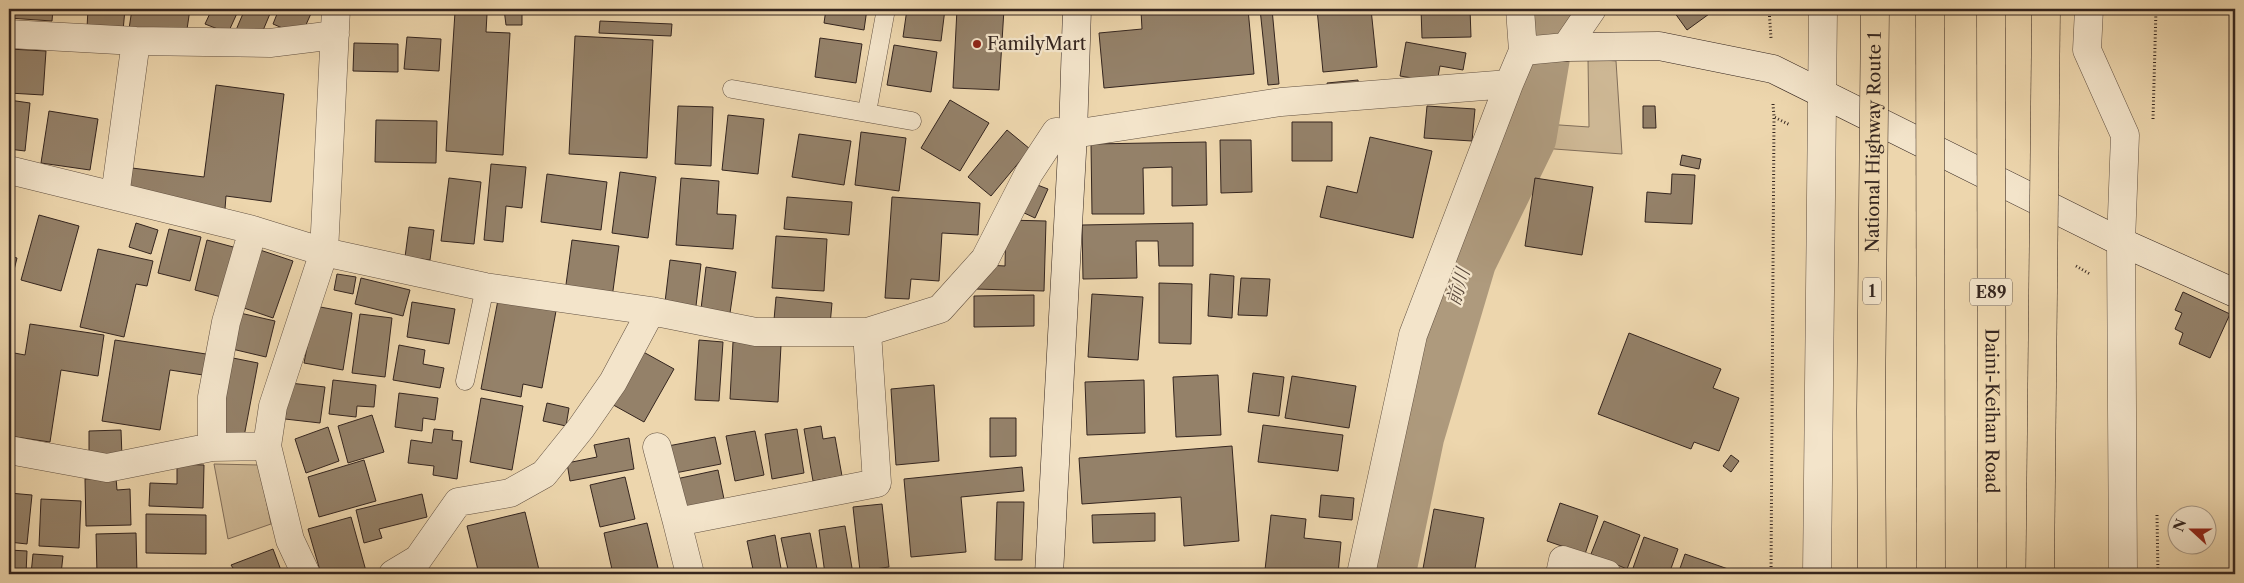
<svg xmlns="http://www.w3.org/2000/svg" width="2244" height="583" font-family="'Libre Caslon Text','Noto Serif JP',serif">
	<rect width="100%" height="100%" fill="#edd6ad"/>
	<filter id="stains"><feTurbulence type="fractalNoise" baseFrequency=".004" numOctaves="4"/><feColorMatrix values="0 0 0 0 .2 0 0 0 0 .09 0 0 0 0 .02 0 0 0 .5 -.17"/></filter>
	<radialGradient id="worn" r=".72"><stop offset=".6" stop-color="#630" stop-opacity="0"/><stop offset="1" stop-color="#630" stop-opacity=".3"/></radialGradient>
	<path fill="#ceb895" stroke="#816e5a" d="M1588,59l28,2 6,93 -81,-6 4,-24 44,3z
		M214,464l45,1 12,59 -43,15z"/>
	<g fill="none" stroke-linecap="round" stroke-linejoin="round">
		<path stroke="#ae9a7d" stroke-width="61" d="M1385,574l29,-139 52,-175 60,-123 15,-89 12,-39"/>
	</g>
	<path fill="#948169" stroke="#34251f" d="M9,9h44l-1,12 -43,-3z
		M88,9h37l-2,22 -36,-3z
		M132,9h58l-4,27 -57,-7z
		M212,9h27l-11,24 -23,-9z
		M245,9h27l-13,31 -23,-10z
		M279,9h34l-12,27 -28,-12z
		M504,9l18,1v15h-16z
		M826,9h41l-3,21 -40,-7z
		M907,9h38l-4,32 -38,-4z
		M957,9h47l-5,81 -46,-2z
		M1168,9h80l6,65 -150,14 -5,-55 43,-4 -1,-18z
		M1260,9h12l7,75 -11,1z
		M1317,9h54l6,58 -54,5z
		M1421,9h49l1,28 -49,1z
		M1672,9h44l-29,21z
		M455,12l32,2 -1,18 24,1 -7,122 -57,-4z
		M600,21l72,3 -1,12 -72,-3z
		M575,36l78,4 -6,118 -78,-4z
		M407,37l34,2 -2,32 -35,-2z
		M820,38l42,6 -6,39 -41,-6z
		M1406,42l60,11 -3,17 -23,-4 -3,16 -37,-6z
		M354,43l44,1v28l-45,-1z
		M894,45l43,7 -6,40 -44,-7z
		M9,49l37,2 -3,44 -34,-2z
		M1358,80l1,10 -30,3 -2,-10z
		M216,85l68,9 -13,108 -45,-6 -1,13 -97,-11 4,-30 72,9z
		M9,100l21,3 -5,48 -16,-2z
		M950,100l39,23 -29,48 -39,-23z
		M678,106l35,1 -2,59 -36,-2z
		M1427,106l48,3 -3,32 -48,-3z
		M1643,106h12l1,22h-13z
		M49,111l49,8 -8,51 -49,-7z
		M728,115l36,4 -6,55 -36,-4z
		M376,120l61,1 -1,42 -61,-1z
		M1292,122h40v39h-40z
		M1007,130l23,19 -39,47 -23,-19z
		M861,132l45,6 -7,53 -44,-6z
		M799,134l52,7 -7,44 -52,-8z
		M1370,137l62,14 -19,87 -93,-21 7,-31 30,7z
		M1220,140h31l1,52 -31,1z
		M1206,142l1,63 -35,1v-39l-29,1 1,46h-52l-1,-70z
		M1682,155l19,4 -2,10 -19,-4z
		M491,164l35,3 -4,41 -16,-2 -3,36 -19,-2z
		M620,172l36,5 -8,61 -36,-5z
		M547,174l60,8 -6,48 -60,-8z
		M1672,174l23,1 -3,49 -47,-2 2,-30 24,2z
		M449,178l32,4 -7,62 -33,-3z
		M681,178l38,3 -2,33 19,1 -3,34 -57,-4z
		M1535,178l58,9 -11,68 -57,-9z
		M1032,183l16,6 -13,29 -15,-7z
		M787,197l65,5 -3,33 -65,-6z
		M892,197l88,6 -2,32 -36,-2 -3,48 -28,-2 -2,20 -24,-1z
		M39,215l40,11 -18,65 -40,-11z
		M1006,220l40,1 -2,70 -69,-2 11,-24 19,1z
		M136,223l22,7 -7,24 -22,-7z
		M1193,223v43h-34l-1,-25h-22l1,37 -54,1 -1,-54z
		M409,227l25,3 -4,30 -25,-3z
		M169,229l32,8 -11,44 -32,-8z
		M776,236l51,3 -3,52 -52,-3z
		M207,240l30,8 -12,50 -30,-8z
		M572,240l47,6 -7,52 -47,-6z
		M98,249l55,12 -6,25 -11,-2 -12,53 -44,-10z
		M260,250l33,11 -20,57 -32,-11z
		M9,256l8,2 -4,16 -4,-1z
		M670,260l31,4 -5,42 -31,-4z
		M706,267l30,5 -6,41 -29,-4z
		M337,274l19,3 -3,17 -19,-4z
		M1210,274l24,2 -2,42 -24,-2z
		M361,278l49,12 -7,26 -48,-12z
		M1241,278l29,1 -3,37 -29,-1z
		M1159,283l33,1 -1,60 -32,-1z
		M2183,292l47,22 -20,44 -31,-14 4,-11 -8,-4 7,-16 -7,-3z
		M1092,294l51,3 -5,63 -50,-3z
		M1034,295v31l-60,1v-31z
		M776,297l56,6 -2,22 -56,-5z
		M498,300l58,11 -14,77 -19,-4 -2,13 -40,-8z
		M412,302l43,7 -6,35 -42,-7z
		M315,306l37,7 -9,57 -39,-7z
		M240,313l35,8 -9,36 -34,-8z
		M360,314l32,4 -7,59 -33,-4z
		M30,324l74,11 -6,41 -37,-6 -11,72 -41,-6v-84l16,3z
		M1629,333l92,36 -8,19 26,10 -20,53 -25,-9 -3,7 -93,-35z
		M115,340l91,14 -3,21 -33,-5 -10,60 -58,-9z
		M699,340l24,2 -4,59 -24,-1z
		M733,342l48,3 -3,57 -48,-3z
		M399,345l26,5 -2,14 21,4 -4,20 -47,-8z
		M638,349l36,20 -30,53 -36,-20z
		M233,358l25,5 -15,79 -26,-5z
		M1253,373l31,4 -5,39 -31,-4z
		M1218,375l3,60 -45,2 -3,-60z
		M1292,376l64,10 -7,42 -64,-10z
		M333,380l43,5 -2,22 -17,-1 -1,11 -27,-3z
		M1144,380l1,53 -58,2 -2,-53z
		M290,383l35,4 -5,36 -35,-4z
		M934,385l5,76 -43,4 -5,-76z
		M399,393l39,5 -3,22 -12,-2 -1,13 -27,-4z
		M481,398l42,8 -11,64 -42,-8z
		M547,403l22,5 -3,18 -23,-5z
		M372,415l12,37 -36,11 -10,-37z
		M990,418h26v38l-26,1z
		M1263,425l80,10 -5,36 -80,-9z
		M821,426l2,13 12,-2 7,39 -29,5 -9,-52z
		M328,427l11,34 -33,12 -11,-34z
		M434,429l19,2 -1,9 10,1 -5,38 -24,-4 1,-9 -26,-3 3,-23 21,3z
		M797,429l7,44 -32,6 -7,-45z
		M121,430l1,27 -33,1v-27z
		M755,431l9,44 -29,6 -9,-45z
		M715,437l6,27 -46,9 -7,-27z
		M629,438l5,31 -64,12 -3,-18 30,-6 -3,-12z
		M1232,446l7,95 -55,5 -3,-49 -99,7 -3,-46z
		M1731,455l8,6 -8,11 -8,-6z
		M364,460l12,41 -57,16 -11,-40z
		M177,464l27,1 -1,43 -54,-2 1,-23 27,1z
		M1022,467l2,24 -63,6 5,55 -55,5 -7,-78z
		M718,470l6,29 -42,9 -6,-29z
		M625,477l10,42 -35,8 -10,-42z
		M116,478l1,12 13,-1 1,36 -45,1 -1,-47z
		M9,493l23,2 -5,49 -18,-2z
		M422,494l5,23 -48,12 3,9 -18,5 -8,-33z
		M1321,495l33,3 -2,22 -33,-3z
		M41,499l40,2 -2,47 -40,-2z
		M997,502h27l-2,58h-27z
		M1560,503l38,13 -13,38 -38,-13z
		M882,504l7,63 -29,4 -7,-64z
		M1434,509l50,9 -10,56h-52z
		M525,512l15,62h-61l-12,-48z
		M1155,513v28l-62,2 -1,-28z
		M146,514l60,1v39l-60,-1z
		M1271,515l35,4 -2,19 37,4 -3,32h-29l-44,-4z
		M351,517l15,54 -11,3h-34l-13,-45z
		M1604,521l36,14 -13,34 -36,-15z
		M647,523l12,49 -10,2h-36l-9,-41z
		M845,526l8,48h-28l-6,-44z
		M136,533l1,41h-40l-1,-40z
		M810,533l8,41h-29l-8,-36z
		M775,535l7,39h-28l-7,-33z
		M1644,537l34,12 -9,25h-28l-9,-3z
		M273,549l9,24 -2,1h-43l-6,-9z
		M9,550l18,1 -1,23h-17z
		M33,554l30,2 -2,18h-30z
		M1685,554l46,16 -1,4h-52z
		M1171,569l49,4v1h-49z"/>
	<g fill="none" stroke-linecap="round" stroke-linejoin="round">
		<defs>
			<path id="lane" d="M732,89l180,32
				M867,112l19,-103
				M465,381l20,-94"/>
			<path id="street" d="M2089,9l-2,41 38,85 -4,107 2,332
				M9,34l127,7 134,2 65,-8
				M1523,51l43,-4 26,-38
				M9,170l244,60 71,22 12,-243
				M115,196l21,-155
				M212,447v-50l14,-75 27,-92
				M657,447l20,75
				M9,450l98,18 105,-21 55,-1
				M306,574l-16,-34 -23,-94 6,-40 51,-154 161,35 166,24 105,21h111l73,-23 45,-50 44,-86 27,-41 17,2 208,-32 228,-18 14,-33 -3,-42
				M393,574l25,-15 40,-57 52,-9 34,-19 37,-46 32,-46 38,-71
				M690,574l-13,-52 200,-39 -10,-151
				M1361,574l52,-239 96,-251
				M1560,574l3,-14 44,14
				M1817,574l6,-565"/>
			<path id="secondary" d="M1566,47l93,-1 114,23 348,173 114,51
				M1049,574l24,-440 4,-125"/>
		</defs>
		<use href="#lane" stroke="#625142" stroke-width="19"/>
		<use href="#street" stroke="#625142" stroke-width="29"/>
		<use href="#secondary" stroke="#34251f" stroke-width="29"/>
		<path stroke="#34251f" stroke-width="3" stroke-dasharray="1 2.5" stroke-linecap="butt" d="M1769,9l2,29
			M1773,104l1,13 16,8
			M2153,119l3,-110
			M2076,266l14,8
			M2157,515l1,59
			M1771,574l3,-457"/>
		<use href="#lane" stroke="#f3e4ca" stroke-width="18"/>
		<use href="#street" stroke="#f3e4ca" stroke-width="28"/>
		<use href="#secondary" stroke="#f3e4ca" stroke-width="28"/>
		<defs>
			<g id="highway-bridge">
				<path d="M1930,9l1,565"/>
				<path id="s1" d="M1991,9l1,565"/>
				<path id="s2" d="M1872,574l-1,-163 4,-402"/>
				<path d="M2040,574l6,-565"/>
			</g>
		</defs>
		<use href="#highway-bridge" stroke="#34251f" stroke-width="29" stroke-linecap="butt"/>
		<use href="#highway-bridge" stroke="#edd6ad" stroke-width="28"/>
	</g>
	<circle fill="#8f2418" stroke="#f3e4ca" stroke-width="2" cx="977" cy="44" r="5"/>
	<g text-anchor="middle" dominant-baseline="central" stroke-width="4.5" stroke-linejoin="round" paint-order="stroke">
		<g fill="#f3e4ca" stroke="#6d5e52" stroke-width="1">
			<rect x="1863" y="277.5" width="18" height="27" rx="4"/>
			<rect x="1970" y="278.5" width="42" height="27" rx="4"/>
		</g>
		<g font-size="16" font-weight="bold" fill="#34251f">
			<text x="1872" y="291">1</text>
			<text x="1991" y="292">E89</text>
		</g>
		<g font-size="18" fill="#34251f" stroke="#f3e4ca" text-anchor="start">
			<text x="987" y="44">FamilyMart</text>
		</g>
		<g font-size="18" fill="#34251f" stroke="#f3e4ca">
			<text stroke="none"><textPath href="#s2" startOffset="432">National Highway Route 1</textPath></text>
			<text stroke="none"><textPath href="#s1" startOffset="402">Daini-Keihan Road</textPath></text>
		</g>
		<g font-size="19" font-style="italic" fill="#59483b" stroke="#f3e4ca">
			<text transform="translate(1458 287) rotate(-73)">前川</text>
		</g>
	</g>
	<rect width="2244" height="583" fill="none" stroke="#edd6ad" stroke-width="30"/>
	<rect x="10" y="10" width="2224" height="563" fill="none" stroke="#34251f" stroke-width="2.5"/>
	<rect x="15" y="15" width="2214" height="553" fill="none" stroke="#34251f"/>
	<g transform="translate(2192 530) rotate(291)"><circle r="24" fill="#f3e4ca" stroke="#a79886"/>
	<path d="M0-4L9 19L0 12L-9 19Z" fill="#8f2418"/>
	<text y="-8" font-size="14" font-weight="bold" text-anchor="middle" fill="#34251f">N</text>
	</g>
	<rect width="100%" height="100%" filter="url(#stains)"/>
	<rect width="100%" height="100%" fill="url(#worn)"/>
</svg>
